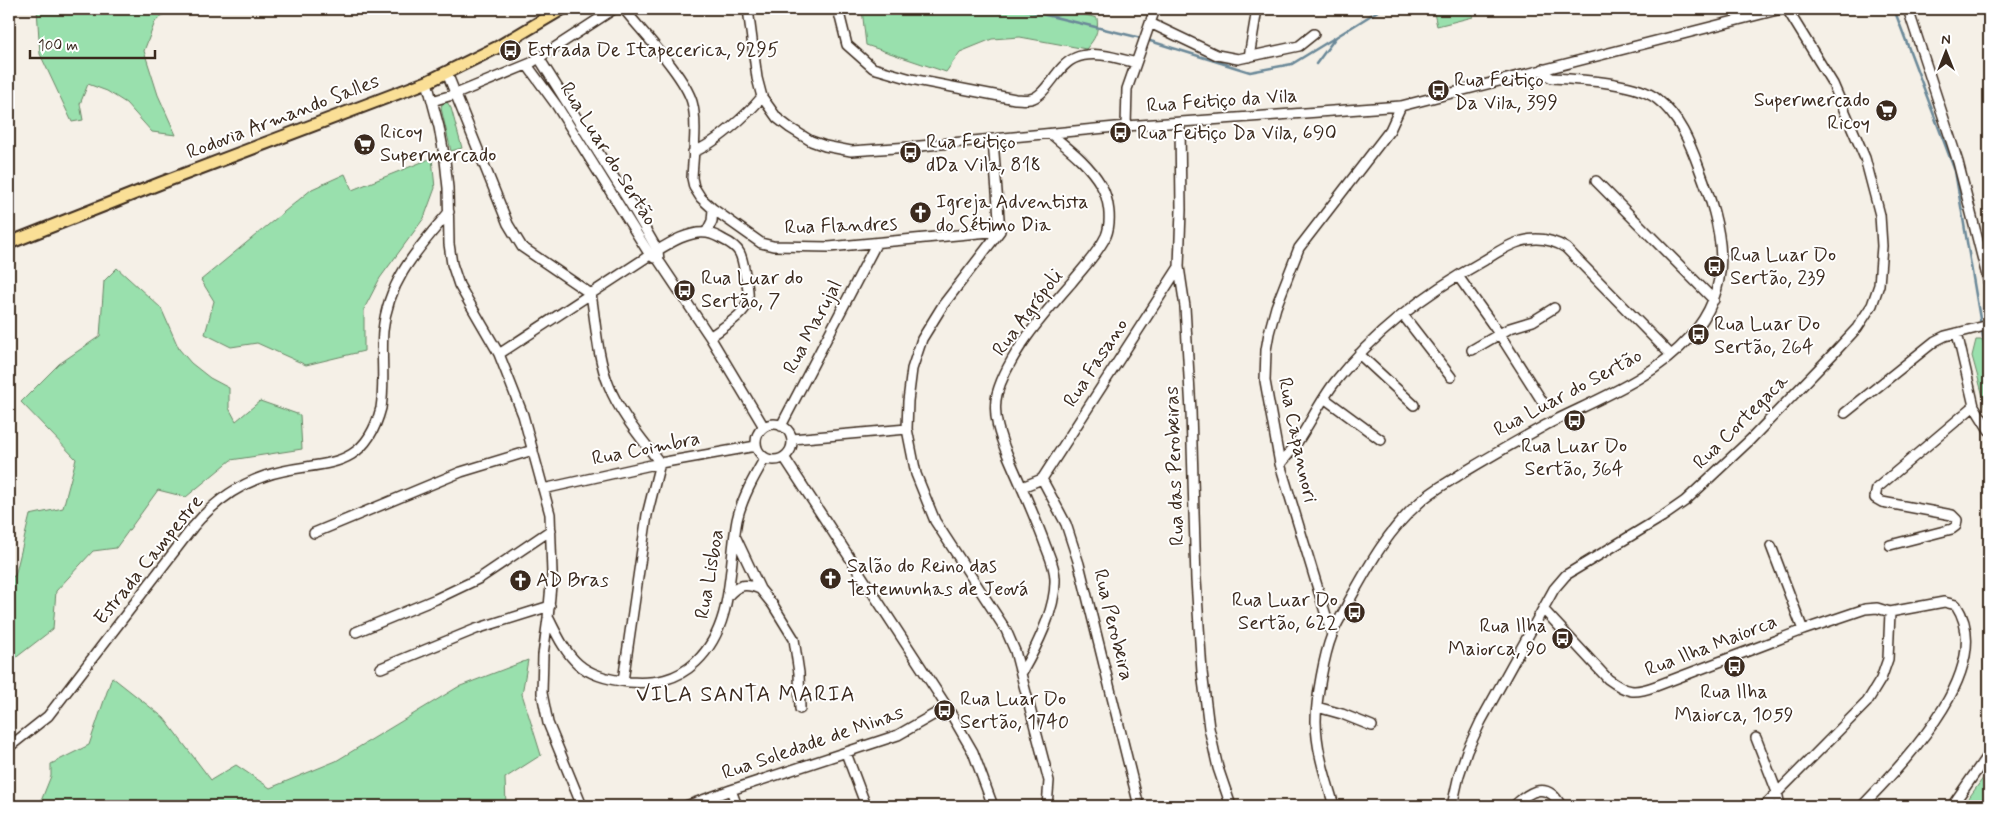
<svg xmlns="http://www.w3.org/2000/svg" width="1998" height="815" font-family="Mynerve,sans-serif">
	<rect width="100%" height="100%" fill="#f5f0e7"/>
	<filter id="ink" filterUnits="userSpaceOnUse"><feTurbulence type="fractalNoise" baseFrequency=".02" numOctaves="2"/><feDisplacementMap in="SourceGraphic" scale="10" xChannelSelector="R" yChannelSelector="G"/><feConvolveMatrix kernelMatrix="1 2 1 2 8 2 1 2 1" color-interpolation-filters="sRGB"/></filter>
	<g filter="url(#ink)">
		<path fill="#99e0ad" stroke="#6a8566" d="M37,9h132l-14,13 -11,29 14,44 18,40 -24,-3 -26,-29 -19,-12 -19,-7 -8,20 3,16 -11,2 -32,-68z
			M862,9h202l33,9c2,14 -2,21 -11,31l-66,-12 -28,2 -32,13 -14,20 -80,-27z
			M1433,9h38l2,8 -36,9z
			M447,102l4,6 11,40 -11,3 -10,-43 1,-4z
			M432,158l3,30 -11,30 -44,60 -16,31v42l-58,14 -49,-22 -26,4 -26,-13 9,-33 -13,-21 111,-91 33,-15 7,16z
			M117,268l44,40 18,41 12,14 19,15 19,10v20l7,13 24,-20 40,14 2,34 -71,11 -45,37 -28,-7 -42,58 -23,3 -37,40 -3,38 -44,34v-86l6,-1 15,-61 33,-7 13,-49 -55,-57 38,-38 41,-28 4,-55z
			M1976,340h11l2,11v67l-17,-62z
			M528,660l-6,34 19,61 -36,23 1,28h-467l12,-30v-12l38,-19 23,-68 52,41 47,62 25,-15 34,23 66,-27 122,-74z
			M1989,770v22l-10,14h-16z"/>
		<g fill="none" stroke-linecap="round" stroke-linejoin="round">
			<path stroke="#6a8898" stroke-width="2.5" d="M1021,9l120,29
				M1894,9l61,162 34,201
				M1147,40l103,32 42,-8 44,-27
				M1316,64l20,-27 45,-28"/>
			<defs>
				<path id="minor" d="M624,9c18,23 60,66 68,93 6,21 1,54 0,76l2,9 7,11 12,11 48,34 12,3 56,1 171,-16 -7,-91
					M748,9l9,69 5,19 15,21 13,10 21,13 14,5 26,5 59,-4 216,-21 275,-20 380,-97
					M838,9l9,36 26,23 38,11 104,20c5,0 11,1 15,0 17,-3 27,-34 45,-41 19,-8 42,0 61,5
					M1908,9l50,153 31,122
					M1150,23l67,32 21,4 61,-13 15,-12
					M1249,57l8,-48
					M539,58l94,150 25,43 1,10 51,76 54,90
					M527,65l30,41 93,149 4,3
					M447,73l61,151 14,23 69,47c5,30 6,63 18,92 11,28 33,53 51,77l-13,52 -24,166
					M427,82l12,45 6,33 3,28 1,56 3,20 7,21 40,69 24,61 27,99 2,60 -4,44 -5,37 -1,38 6,30 34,83
					M432,101l24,-7 75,-31 83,-54
					M1180,122l1,88 -2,57 6,40 6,104 5,169 6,92 7,56 9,40 13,38
					M1126,126l1,-37 28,-80
					M693,152c22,-8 54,-37 69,-55
					M1596,181l118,119
					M1000,231l-57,74 -21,34 -10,30 -4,32 -1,28 9,45 19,47 71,109 9,21 34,130 -2,25
					M706,233l6,-12 1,-12
					M1458,276l42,59 42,66
					M1403,315l48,62
					M1957,333l17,73 15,24
					M1472,350l38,-22 23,-7 21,-13
					M499,354l151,-99c15,-9 38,-25 57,-22 6,1 12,4 17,7 17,8 18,16 21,34 2,10 6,24 0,34 -6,10 -26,22 -35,29
					M1359,354l55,51
					M1324,398l57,42
					M1845,413l90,-72 10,-5 44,-11
					M756 442a18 18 0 1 1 36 0a18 18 0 1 1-36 0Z
					M781,426l95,-182
					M792,439l115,-10
					M784,457l163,250 26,45 20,54
					M1280,464c23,-24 35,-56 55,-82 40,-51 94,-91 150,-122 11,-7 24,-16 37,-19 15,-4 31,-1 44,7l105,107
					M1042,479l137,-212
					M1022,487l20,-8 24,45 13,40 60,242
					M543,489l117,-26 96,-17
					M314,533l147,-61 72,-22
					M736,538l24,51 13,16 21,34 5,34 1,36
					M1890,545l62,-16 4,-3 1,-6 -5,-5 -70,-13 -7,-4 2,-10 97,-82
					M1771,546l32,84
					M728,596c10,-12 18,-13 32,-7
					M1544,610l64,69c19,14 26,15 48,7l147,-56 62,-21 12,-1 13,4 54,-10 12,3c42,64 -54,159 -94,201
					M549,619c20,41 31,58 80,63 26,2 48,-2 67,-20 39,-37 32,-94 41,-142 5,-22 17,-43 28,-62
					M356,632l80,-33 44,-21 71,-48
					M1332,635l-52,-171 -15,-83 1,-31 3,-17 7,-26 23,-59 91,-118 11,-24
					M381,668l95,-39 74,-23
					M1021,674c15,-26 35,-64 34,-95 0,-11 -5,-22 -9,-32 -11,-31 -25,-61 -38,-91 -8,-19 -16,-41 -11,-62 11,-40 48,-81 75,-112 12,-15 26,-29 34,-46 6,-15 3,-37 -5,-51 -12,-21 -32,-36 -50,-51
					M1317,707l25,7 30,12
					M1756,738l21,54 3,14
					M9,747l39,-31 145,-189c19,-23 43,-41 72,-51 50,-18 98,2 116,-68 4,-25 0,-51 2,-77 5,-51 35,-82 66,-119
					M846,753l20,53
					M731,790l6,16
					M686,806l45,-16 167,-55 49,-28
					M1334,806c-8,-28 -18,-56 -18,-85 0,-21 8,-66 16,-86 4,-11 11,-21 16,-32 20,-36 39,-72 71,-100 12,-12 28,-20 42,-29 28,-17 56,-33 85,-49 49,-25 106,-45 144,-88 47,-53 32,-109 9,-169 -9,-25 -20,-52 -42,-69 -21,-17 -77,-19 -105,-21l-4,-2 -5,-7
					M1452,806l7,-31 8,-24 14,-30 73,-132 12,-14 96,-58 23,-16 65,-61 82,-85 25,-27 15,-23 7,-20 3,-39 -2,-31 -15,-57 -32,-74 -46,-75
					M1514,806c16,-16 34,-25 47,0
					M1764,806l103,-104 14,-23 7,-20 2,-47
					M1952,806l37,-53
					M1985,806l4,-6"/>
				<path id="major" d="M9,243l152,-60 266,-101 71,-35 64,-38"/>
			</defs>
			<use href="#minor" stroke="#3b2a1e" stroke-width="12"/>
			<use href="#major" stroke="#3b2a1e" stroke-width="15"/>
			<use href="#minor" stroke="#fff" stroke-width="9"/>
			<use href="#major" stroke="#fadf96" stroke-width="11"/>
		</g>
	</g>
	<defs>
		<symbol id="bus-disc" viewBox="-11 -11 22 22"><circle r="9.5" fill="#3b2a1e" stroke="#fff"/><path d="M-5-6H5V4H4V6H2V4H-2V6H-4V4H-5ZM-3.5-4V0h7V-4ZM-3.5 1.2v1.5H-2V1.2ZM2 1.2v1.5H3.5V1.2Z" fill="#fff"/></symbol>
		<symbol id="supermarket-disc" viewBox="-11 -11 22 22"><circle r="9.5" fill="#3b2a1e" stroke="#fff"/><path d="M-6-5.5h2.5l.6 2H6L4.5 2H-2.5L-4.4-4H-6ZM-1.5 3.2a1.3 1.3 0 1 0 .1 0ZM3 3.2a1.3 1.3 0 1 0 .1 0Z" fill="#fff"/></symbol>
		<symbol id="church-disc" viewBox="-11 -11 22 22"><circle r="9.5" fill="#3b2a1e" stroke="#fff"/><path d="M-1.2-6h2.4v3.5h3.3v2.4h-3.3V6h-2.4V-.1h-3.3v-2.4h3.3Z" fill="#fff"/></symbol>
	</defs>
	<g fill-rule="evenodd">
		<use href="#bus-disc" x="498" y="38" width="25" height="25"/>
		<use href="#bus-disc" x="1426" y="78" width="25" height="25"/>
		<use href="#supermarket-disc" x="1874" y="98" width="25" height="25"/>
		<use href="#bus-disc" x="1108" y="120" width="25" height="25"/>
		<use href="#supermarket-disc" x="352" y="132" width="25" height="25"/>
		<use href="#bus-disc" x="898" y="140" width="25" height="25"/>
		<use href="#church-disc" x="908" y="200" width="25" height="25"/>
		<use href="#bus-disc" x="1702" y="254" width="25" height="25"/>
		<use href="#bus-disc" x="672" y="278" width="25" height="25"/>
		<use href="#bus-disc" x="1686" y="322" width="25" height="25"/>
		<use href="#bus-disc" x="1562" y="408" width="25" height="25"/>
		<use href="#church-disc" x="818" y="566" width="25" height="25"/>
		<use href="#church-disc" x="508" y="568" width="25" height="25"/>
		<use href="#bus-disc" x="1342" y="600" width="25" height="25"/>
		<use href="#bus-disc" x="1550" y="626" width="25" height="25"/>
		<use href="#bus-disc" x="1722" y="654" width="25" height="25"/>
		<use href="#bus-disc" x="932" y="698" width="25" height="25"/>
	</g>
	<g text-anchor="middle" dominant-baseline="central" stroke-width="4" stroke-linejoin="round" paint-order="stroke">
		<g font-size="20" fill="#3b2a1e" stroke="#fff" text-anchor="start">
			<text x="527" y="50">Estrada De Itapecerica, 9295</text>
			<text x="1454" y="80">Rua Feitiço<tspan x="1454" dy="23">Da Vila, 399</tspan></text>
			<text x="1870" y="100" text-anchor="end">Supermercado<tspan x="1870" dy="23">Ricoy</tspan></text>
			<text x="380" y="132">Ricoy<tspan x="380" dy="23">Supermercado</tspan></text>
			<text x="1137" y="133">Rua Feitiço Da Vila, 690</text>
			<text x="926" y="142">Rua Feitiço<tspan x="926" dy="23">dDa Vila, 818</tspan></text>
			<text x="936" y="202">Igreja Adventista<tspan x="936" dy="23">do Sétimo Dia</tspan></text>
			<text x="1730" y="255">Rua Luar Do<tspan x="1730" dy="23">Sertão, 239</tspan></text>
			<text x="701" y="278">Rua Luar do<tspan x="701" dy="23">Sertão, 7</tspan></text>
			<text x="1714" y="324">Rua Luar Do<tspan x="1714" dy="23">Sertão, 264</tspan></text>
			<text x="1574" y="446" text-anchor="middle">Rua Luar Do<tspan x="1574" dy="23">Sertão, 364</tspan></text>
			<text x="847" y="566">Salão do Reino das<tspan x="847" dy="23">Testemunhas de Jeová</tspan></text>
			<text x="536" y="580">AD Bras</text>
			<text x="1338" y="600" text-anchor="end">Rua Luar Do<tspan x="1338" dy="23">Sertão, 622</tspan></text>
			<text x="1547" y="626" text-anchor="end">Rua Ilha<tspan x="1547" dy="23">Maiorca, 90</tspan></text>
			<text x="1734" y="692" text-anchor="middle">Rua Ilha<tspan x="1734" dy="23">Maiorca, 1059</tspan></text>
			<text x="960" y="699">Rua Luar Do<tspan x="960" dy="23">Sertão, 1740</tspan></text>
		</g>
		<g font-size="20" fill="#3b2a1e" stroke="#fff">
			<text transform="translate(1222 101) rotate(-4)">Rua Feitiço da Vila</text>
			<text transform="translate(283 117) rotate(-21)">Rodovia Armando Salles</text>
			<text transform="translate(608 154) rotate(58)">Rua Luar do Sertão</text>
			<text transform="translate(841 226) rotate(-2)">Rua Flandres</text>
			<text transform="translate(1028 313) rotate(-53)">Rua Agrópoli</text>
			<text transform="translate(813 327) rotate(-62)">Rua Marujal</text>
			<text transform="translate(1096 363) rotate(-57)">Rua Fasano</text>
			<text transform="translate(1568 393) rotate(-28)">Rua Luar do Sertão</text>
			<text transform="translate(1741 422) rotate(-45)">Rua Cortegaca</text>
			<text transform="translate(1297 440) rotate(78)">Rua Capannori</text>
			<text transform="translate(646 449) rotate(-11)">Rua Coimbra</text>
			<text transform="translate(1175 466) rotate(-92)">Rua das Perobeiras</text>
			<text transform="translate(149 560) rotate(-51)">Estrada Campestre</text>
			<text transform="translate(710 574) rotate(-80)">Rua Lisboa</text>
			<text transform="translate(1113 625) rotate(76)">Rua Perobeira</text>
			<text transform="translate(1711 646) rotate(-21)">Rua Ilha Maiorca</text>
			<text transform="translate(813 743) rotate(-19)">Rua Soledade de Minas</text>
		</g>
		<g font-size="22" letter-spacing="1" fill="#3b2a1e" stroke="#fff">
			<text x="746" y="695">VILA SANTA MARIA</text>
		</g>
	</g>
	<rect width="1998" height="815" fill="none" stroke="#fff" stroke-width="30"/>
	<rect x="15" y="15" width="1968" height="785" fill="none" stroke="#3b2a1e" stroke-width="2" filter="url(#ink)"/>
	<g transform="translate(1946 52)" stroke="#ffffff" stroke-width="4" paint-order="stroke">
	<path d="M0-4L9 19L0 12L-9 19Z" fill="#3b2a1e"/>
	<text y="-8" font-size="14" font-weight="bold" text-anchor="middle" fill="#3b2a1e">N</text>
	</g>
	<path d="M30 50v8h125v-8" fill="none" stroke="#3b2a1e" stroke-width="2.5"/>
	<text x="38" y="50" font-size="15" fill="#3b2a1e" stroke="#ffffff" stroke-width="4" paint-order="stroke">100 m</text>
</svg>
